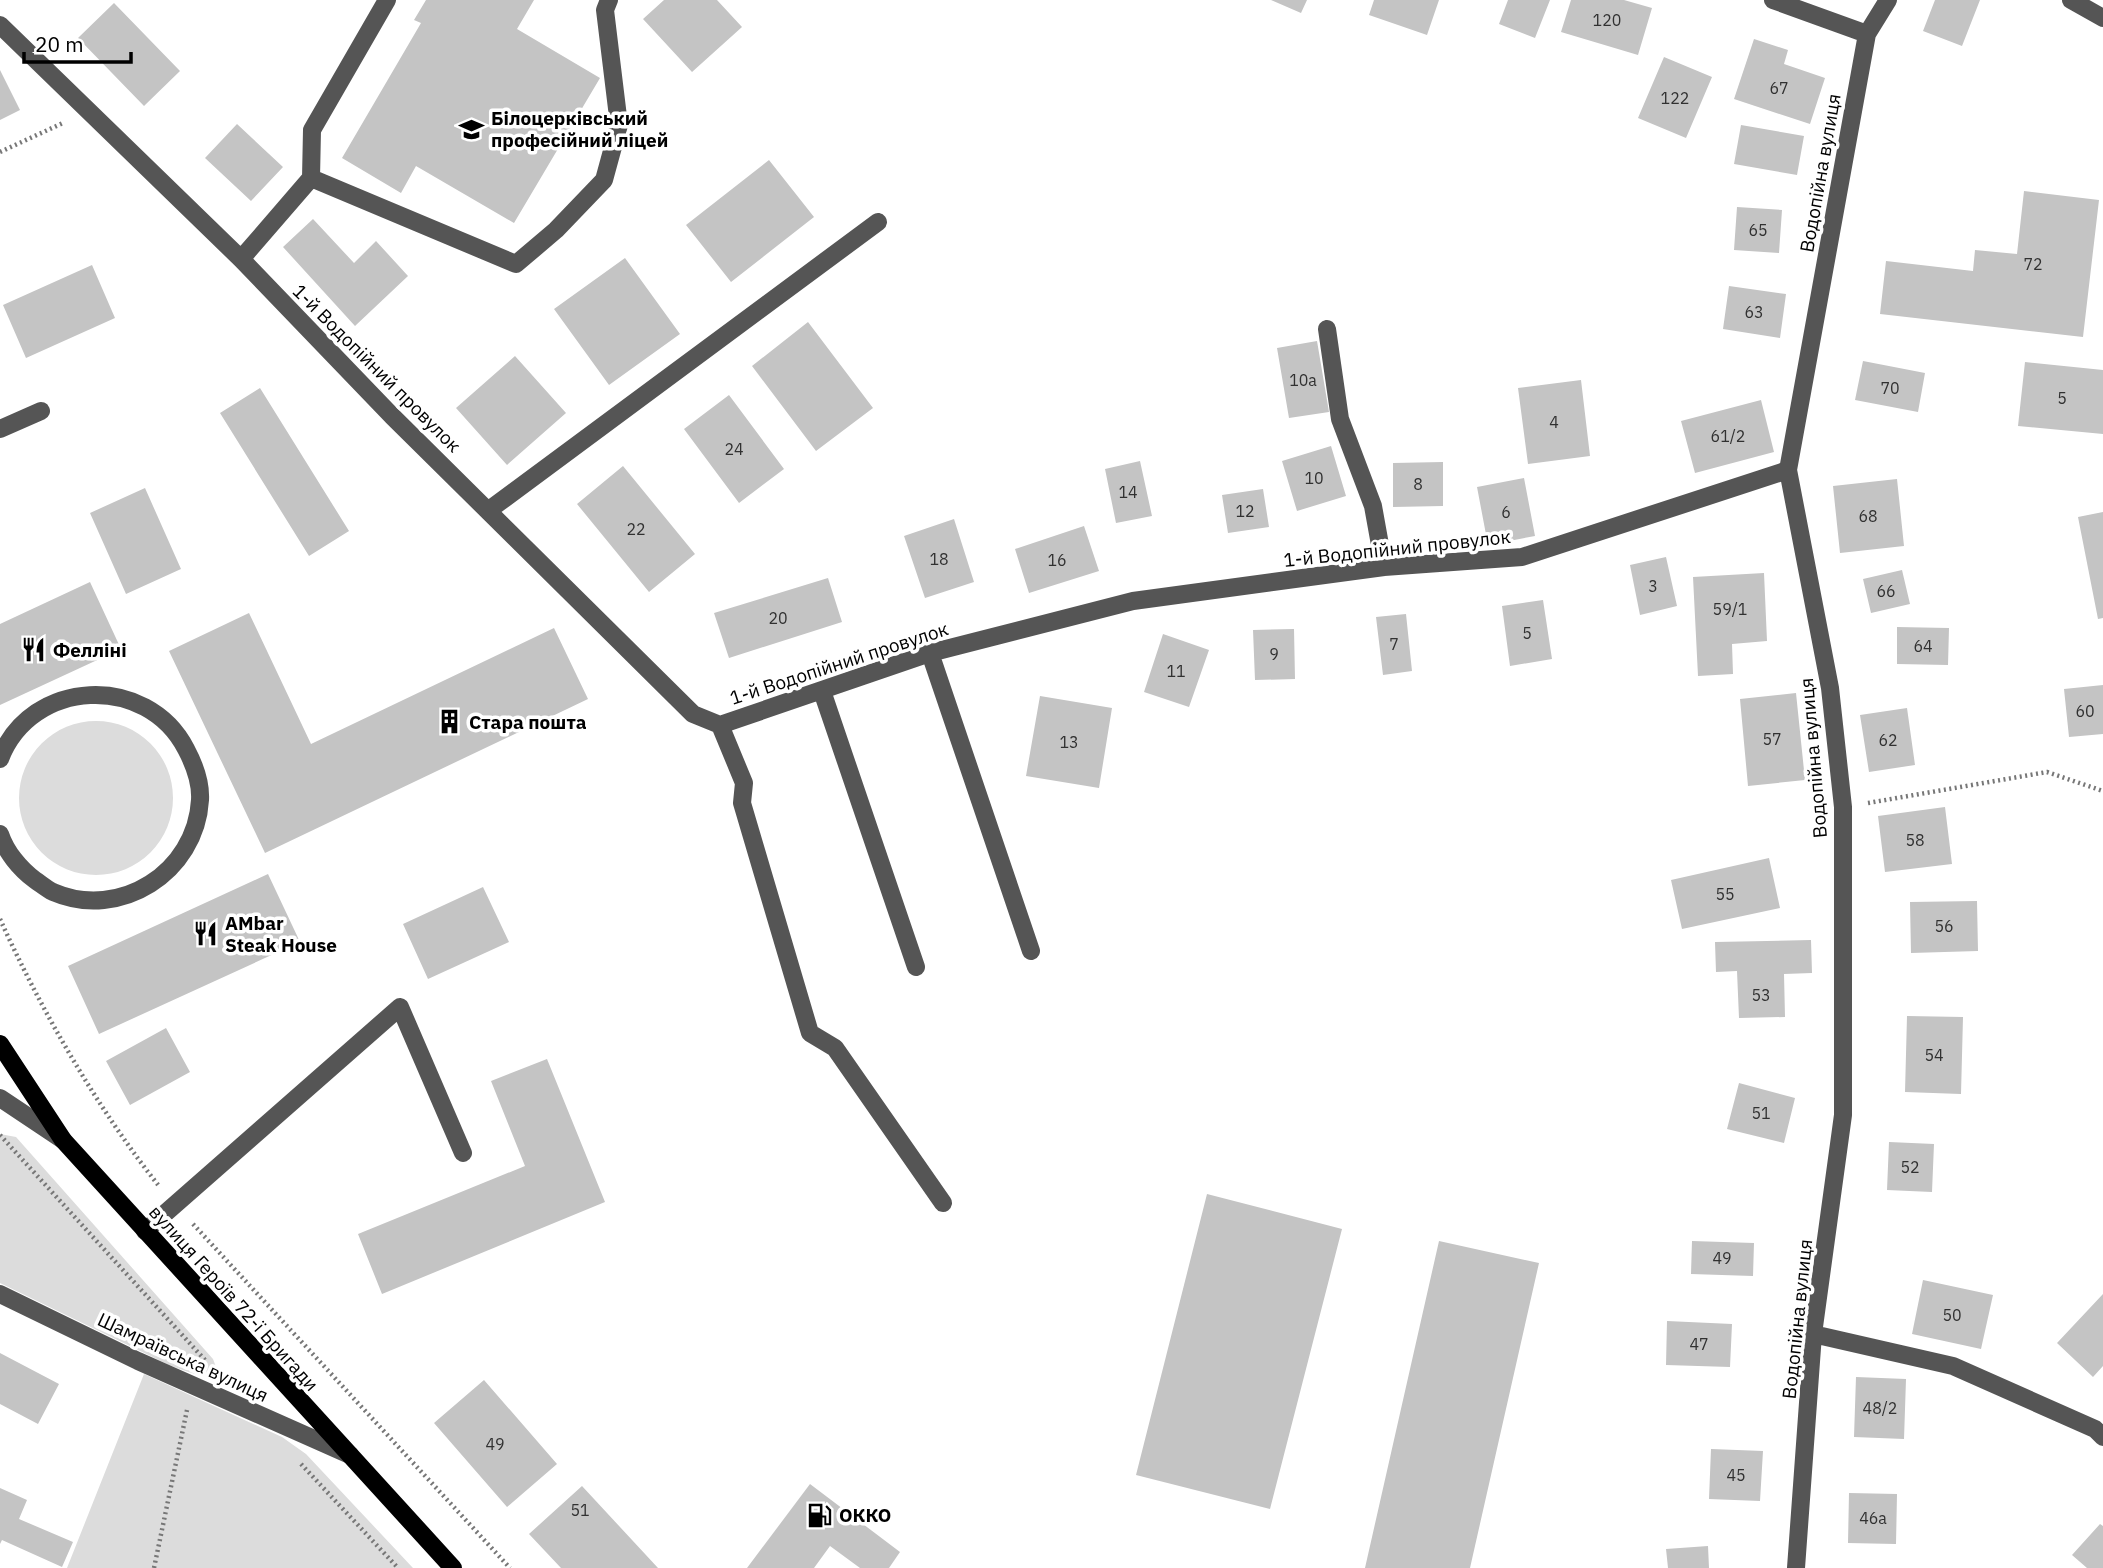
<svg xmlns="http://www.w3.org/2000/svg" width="2103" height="1568" font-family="'IBM Plex Sans',sans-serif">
	<rect width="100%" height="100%" fill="#fff"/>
	<path fill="#dcdcdc" d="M19 798a77 77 0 1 1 154 0a77 77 0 1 1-154 0Z
		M0,1134l16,3 197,222 3,8 -3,6c-15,5 -29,-3 -44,-8l-169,-82z
		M144,1374l138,63 24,17 107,114h-346z"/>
	<path fill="#c4c4c4" d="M426,0h108l-17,29 83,49 -86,145 -98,-57 -15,27 -59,-35 79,-135 -7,-3z
		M664,0h53l25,27 -50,45 -49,-53z
		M1271,0h36l-6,13z
		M1374,0h65l-12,35 -58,-20z
		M1508,0h42l-15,38 -36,-14z
		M1571,0h53l28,8 -14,47 -77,-23z
		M1935,0h45l-18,46 -39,-15z
		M114,3l66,68 -36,35 -66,-68z
		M1754,39l34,11 -4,14 41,14 -15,46 -76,-25z
		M1664,57l48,20 -26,61 -48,-20z
		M0,70l20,40 -20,10z
		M237,124l46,43 -32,34 -46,-43z
		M1741,125l63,11 -7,39 -63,-11z
		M769,160l45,57 -83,65 -45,-57z
		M2024,191l75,9 -16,137 -203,-23 6,-53 87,10 2,-21 42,4z
		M1737,207l45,3 -3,43 -45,-3z
		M313,219l41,44 22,-22 32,35 -53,50 -72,-79z
		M625,258l55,76 -71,51 -55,-76z
		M92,265l23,53 -89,40 -23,-53z
		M1729,286l57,8 -6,44 -57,-9z
		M808,322l65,86 -57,43 -64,-85z
		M1317,341l12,71 -40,6 -12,-70z
		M515,356l51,57 -59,52 -51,-57z
		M1863,361l62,12 -7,39 -63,-12z
		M2025,362l78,8v64l-85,-8z
		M1581,380l9,76 -62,8 -10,-76z
		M260,388l89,143 -40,25 -89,-143z
		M729,395l55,74 -45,34 -55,-74z
		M1761,400l13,52 -79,21 -14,-52z
		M1331,446l15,50 -49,15 -15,-50z
		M1140,461l12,55 -36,7 -11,-54z
		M1443,462v44l-50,1v-44z
		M623,466l72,88 -46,38 -72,-88z
		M1524,478l11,58 -47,9 -11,-58z
		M1897,479l7,67 -64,7 -7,-67z
		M145,488l36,81 -55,25 -36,-81z
		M1263,489l6,38 -41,6 -6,-38z
		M2103,512v106l-5,1 -20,-102z
		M954,519l20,63 -49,16 -21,-62z
		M1084,526l15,45 -70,22 -14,-44z
		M1666,557l11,49 -37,9 -10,-50z
		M1902,570l8,34 -39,9 -8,-34z
		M1764,573l3,68 -35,3 1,30 -35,2 -5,-99z
		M828,578l14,44 -113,36 -15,-45z
		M90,582l31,67 -121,56v-81z
		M1543,600l9,59 -42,7 -8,-60z
		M249,613l62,131 243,-116 34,71 -323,154 -96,-202z
		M1406,614l6,57 -29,4 -7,-58z
		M1897,627l52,1 -1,37 -51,-1z
		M1294,629l1,50 -40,1 -2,-50z
		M1163,634l46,16 -20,57 -45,-15z
		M2103,685v49l-34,3 -5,-48z
		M1796,693l9,87 -57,6 -8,-87z
		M1040,696l72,12 -13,80 -73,-12z
		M1907,708l8,57 -46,7 -9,-57z
		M1945,807l7,57 -67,8 -7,-56z
		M1769,858l11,50 -98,21 -11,-49z
		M268,874l32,68 -201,92 -31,-68z
		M483,887l26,55 -81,37 -25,-55z
		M1977,901l1,50 -67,2 -1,-51z
		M1811,940l1,33 -28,1 1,43 -46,1 -2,-47 -21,1 -1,-30z
		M1907,1016l56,1 -2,77 -56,-2z
		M166,1028l24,44 -60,33 -24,-44z
		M547,1059l58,143 -223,92 -24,-60 167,-68 -34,-85z
		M1739,1083l56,15 -11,45 -57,-14z
		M1889,1142l45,2 -2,48 -45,-2z
		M1207,1194l135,35 -72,280 -134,-34z
		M1439,1241l100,22 -69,305h-105z
		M1692,1241l62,2 -1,33 -62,-2z
		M1923,1280l70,15 -12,54 -69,-15z
		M2103,1294v72l-10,11 -36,-34z
		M1667,1321l65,3 -2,43 -64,-2z
		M0,1353l59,31 -21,40 -38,-20z
		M1856,1377l50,2 -2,60 -50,-2z
		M484,1380l73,84 -50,43 -73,-84z
		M1711,1449l52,2 -3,50 -51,-2z
		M810,1484l90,68 -11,16h-29l-30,-22 -16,22h-67z
		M582,1486l76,82h-97l-32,-34z
		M0,1488l27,12 -8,19 54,23 -11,25 -60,-27 -2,4z
		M1849,1493l48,1 -1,50 -48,-1z
		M2100,1524l3,2v42h-16l-15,-13z
		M1708,1546l1,22h-41l-2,-19z"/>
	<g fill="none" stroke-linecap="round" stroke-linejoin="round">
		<path stroke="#777" stroke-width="4.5" stroke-dasharray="2 3.5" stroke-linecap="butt" d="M0,152l63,-29
			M1868,803l179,-31 56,19
			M0,919c41,91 97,189 159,267
			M0,1135l205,225
			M193,1224l317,344
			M301,1464l97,104
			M154,1568l33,-158"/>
		<path stroke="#555" stroke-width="18" d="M1773,0l94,34
			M2071,0l32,18
			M0,25l241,234 151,157 301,298 27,11 210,-72 203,-52 251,-34 138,-10 266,-87
			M311,178l205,86 40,-34 48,-50 15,-55 -14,-115 4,-10
			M241,259l70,-81 1,-48 75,-130
			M1327,329l13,90 33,87 11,61
			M0,429l41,-18
			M489,510l389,-288
			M930,653l101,298
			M822,691l94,276
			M720,725l24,58 -2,20 68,230 25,15 108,155
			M0,759c31,-81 147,-86 186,-10 8,15 15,34 14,51 -4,72 -80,121 -147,92 -6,-3 -12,-8 -18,-12 -15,-11 -29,-28 -35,-46
			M0,1098l63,42
			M145,1231l255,-224 63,146
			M0,1294l138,67 212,94
			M1813,1334l140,32 142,63 8,8
			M1796,1568l17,-234 30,-219v-308l-13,-119 -42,-218 79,-436 21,-34"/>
		<path stroke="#000" stroke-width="18" d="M0,1044l63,96 390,428"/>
	</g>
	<defs>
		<symbol id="university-bare" viewBox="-9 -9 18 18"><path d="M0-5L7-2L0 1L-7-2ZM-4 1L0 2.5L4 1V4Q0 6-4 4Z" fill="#000" stroke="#fff" stroke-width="2.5" paint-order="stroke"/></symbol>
		<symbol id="restaurant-bare" viewBox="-9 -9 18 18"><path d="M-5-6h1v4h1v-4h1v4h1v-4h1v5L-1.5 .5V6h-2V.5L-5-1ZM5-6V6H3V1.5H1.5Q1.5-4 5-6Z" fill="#000" stroke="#fff" stroke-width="2.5" paint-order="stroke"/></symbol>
		<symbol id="building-bare" viewBox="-9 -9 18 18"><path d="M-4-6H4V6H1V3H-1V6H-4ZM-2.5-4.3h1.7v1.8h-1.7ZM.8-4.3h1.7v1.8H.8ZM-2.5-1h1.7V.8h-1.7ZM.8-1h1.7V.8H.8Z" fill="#000" stroke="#fff" stroke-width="2.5" paint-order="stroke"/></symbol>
		<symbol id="fuel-bare" viewBox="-9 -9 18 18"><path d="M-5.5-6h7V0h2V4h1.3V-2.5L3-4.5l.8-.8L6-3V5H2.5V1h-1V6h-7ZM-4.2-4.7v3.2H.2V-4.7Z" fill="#000" stroke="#fff" stroke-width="2.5" paint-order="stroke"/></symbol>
	</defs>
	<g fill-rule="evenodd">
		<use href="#university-bare" x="454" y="112" width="35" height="35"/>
		<use href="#restaurant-bare" x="16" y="632" width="35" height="35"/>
		<use href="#building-bare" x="432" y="704" width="35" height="35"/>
		<use href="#restaurant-bare" x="188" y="916" width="35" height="35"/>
		<use href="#fuel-bare" x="802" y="1498" width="35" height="35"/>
	</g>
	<g text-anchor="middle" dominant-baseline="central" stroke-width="7" stroke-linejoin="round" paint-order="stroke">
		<g font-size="16" fill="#313131">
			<text x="1607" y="20">120</text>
			<text x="1779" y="88">67</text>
			<text x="1675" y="98">122</text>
			<text x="1758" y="230">65</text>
			<text x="2033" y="264">72</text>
			<text x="1754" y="312">63</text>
			<text x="1303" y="380">10а</text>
			<text x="1890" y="388">70</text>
			<text x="2062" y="398">5</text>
			<text x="1554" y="422">4</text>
			<text x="1728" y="436">61/2</text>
			<text x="734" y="449">24</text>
			<text x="1314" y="478">10</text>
			<text x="1418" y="484">8</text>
			<text x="1128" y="492">14</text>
			<text x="1245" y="511">12</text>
			<text x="1506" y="512">6</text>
			<text x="1868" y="516">68</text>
			<text x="636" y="529">22</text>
			<text x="939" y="559">18</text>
			<text x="1057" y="560">16</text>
			<text x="1653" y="586">3</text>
			<text x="1886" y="591">66</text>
			<text x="1730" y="609">59/1</text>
			<text x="778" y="618">20</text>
			<text x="1527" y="633">5</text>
			<text x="1394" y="644">7</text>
			<text x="1923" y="646">64</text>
			<text x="1274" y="654">9</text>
			<text x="1176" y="671">11</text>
			<text x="2085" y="711">60</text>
			<text x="1772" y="739">57</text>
			<text x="1888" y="740">62</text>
			<text x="1069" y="742">13</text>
			<text x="1915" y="840">58</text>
			<text x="1725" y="894">55</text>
			<text x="1944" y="926">56</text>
			<text x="1761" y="995">53</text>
			<text x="1934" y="1055">54</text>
			<text x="1761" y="1113">51</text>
			<text x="1910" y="1167">52</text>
			<text x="1722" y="1258">49</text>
			<text x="1952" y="1315">50</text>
			<text x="1699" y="1344">47</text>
			<text x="1880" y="1408">48/2</text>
			<text x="495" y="1444">49</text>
			<text x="1736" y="1475">45</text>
			<text x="580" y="1510">51</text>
			<text x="1873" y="1518">46а</text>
		</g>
		<g font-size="19" font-weight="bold" fill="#000" stroke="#fff" text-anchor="start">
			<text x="491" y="118">Білоцерківський<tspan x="491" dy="22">професійний ліцей</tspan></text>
			<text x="53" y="650">Фелліні</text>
			<text x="469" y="722">Стара пошта</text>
			<text x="225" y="923">AMbar<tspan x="225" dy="22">Steak House</tspan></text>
			<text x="839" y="1515">ОККО</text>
		</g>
		<g font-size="19" fill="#000" stroke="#fff">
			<text transform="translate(1820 173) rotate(-80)">Водопійна вулиця</text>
			<text transform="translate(377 368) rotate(45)">1-й Водопійний провулок</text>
			<text transform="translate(1397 548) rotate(-6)">1-й Водопійний провулок</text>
			<text transform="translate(839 663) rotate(-18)">1-й Водопійний провулок</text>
			<text transform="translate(1813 758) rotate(-95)">Водопійна вулиця</text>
			<text transform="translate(234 1298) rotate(48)">вулиця Героїв 72-ї Бригади</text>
			<text transform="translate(1797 1319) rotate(-84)">Водопійна вулиця</text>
			<text transform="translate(183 1357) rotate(25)">Шамраївська вулиця</text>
		</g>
	</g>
	<path d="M24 52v10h107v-10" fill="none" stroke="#000000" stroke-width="3.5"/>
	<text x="35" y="52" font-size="21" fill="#000000" stroke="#ffffff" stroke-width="5" paint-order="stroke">20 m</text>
</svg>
